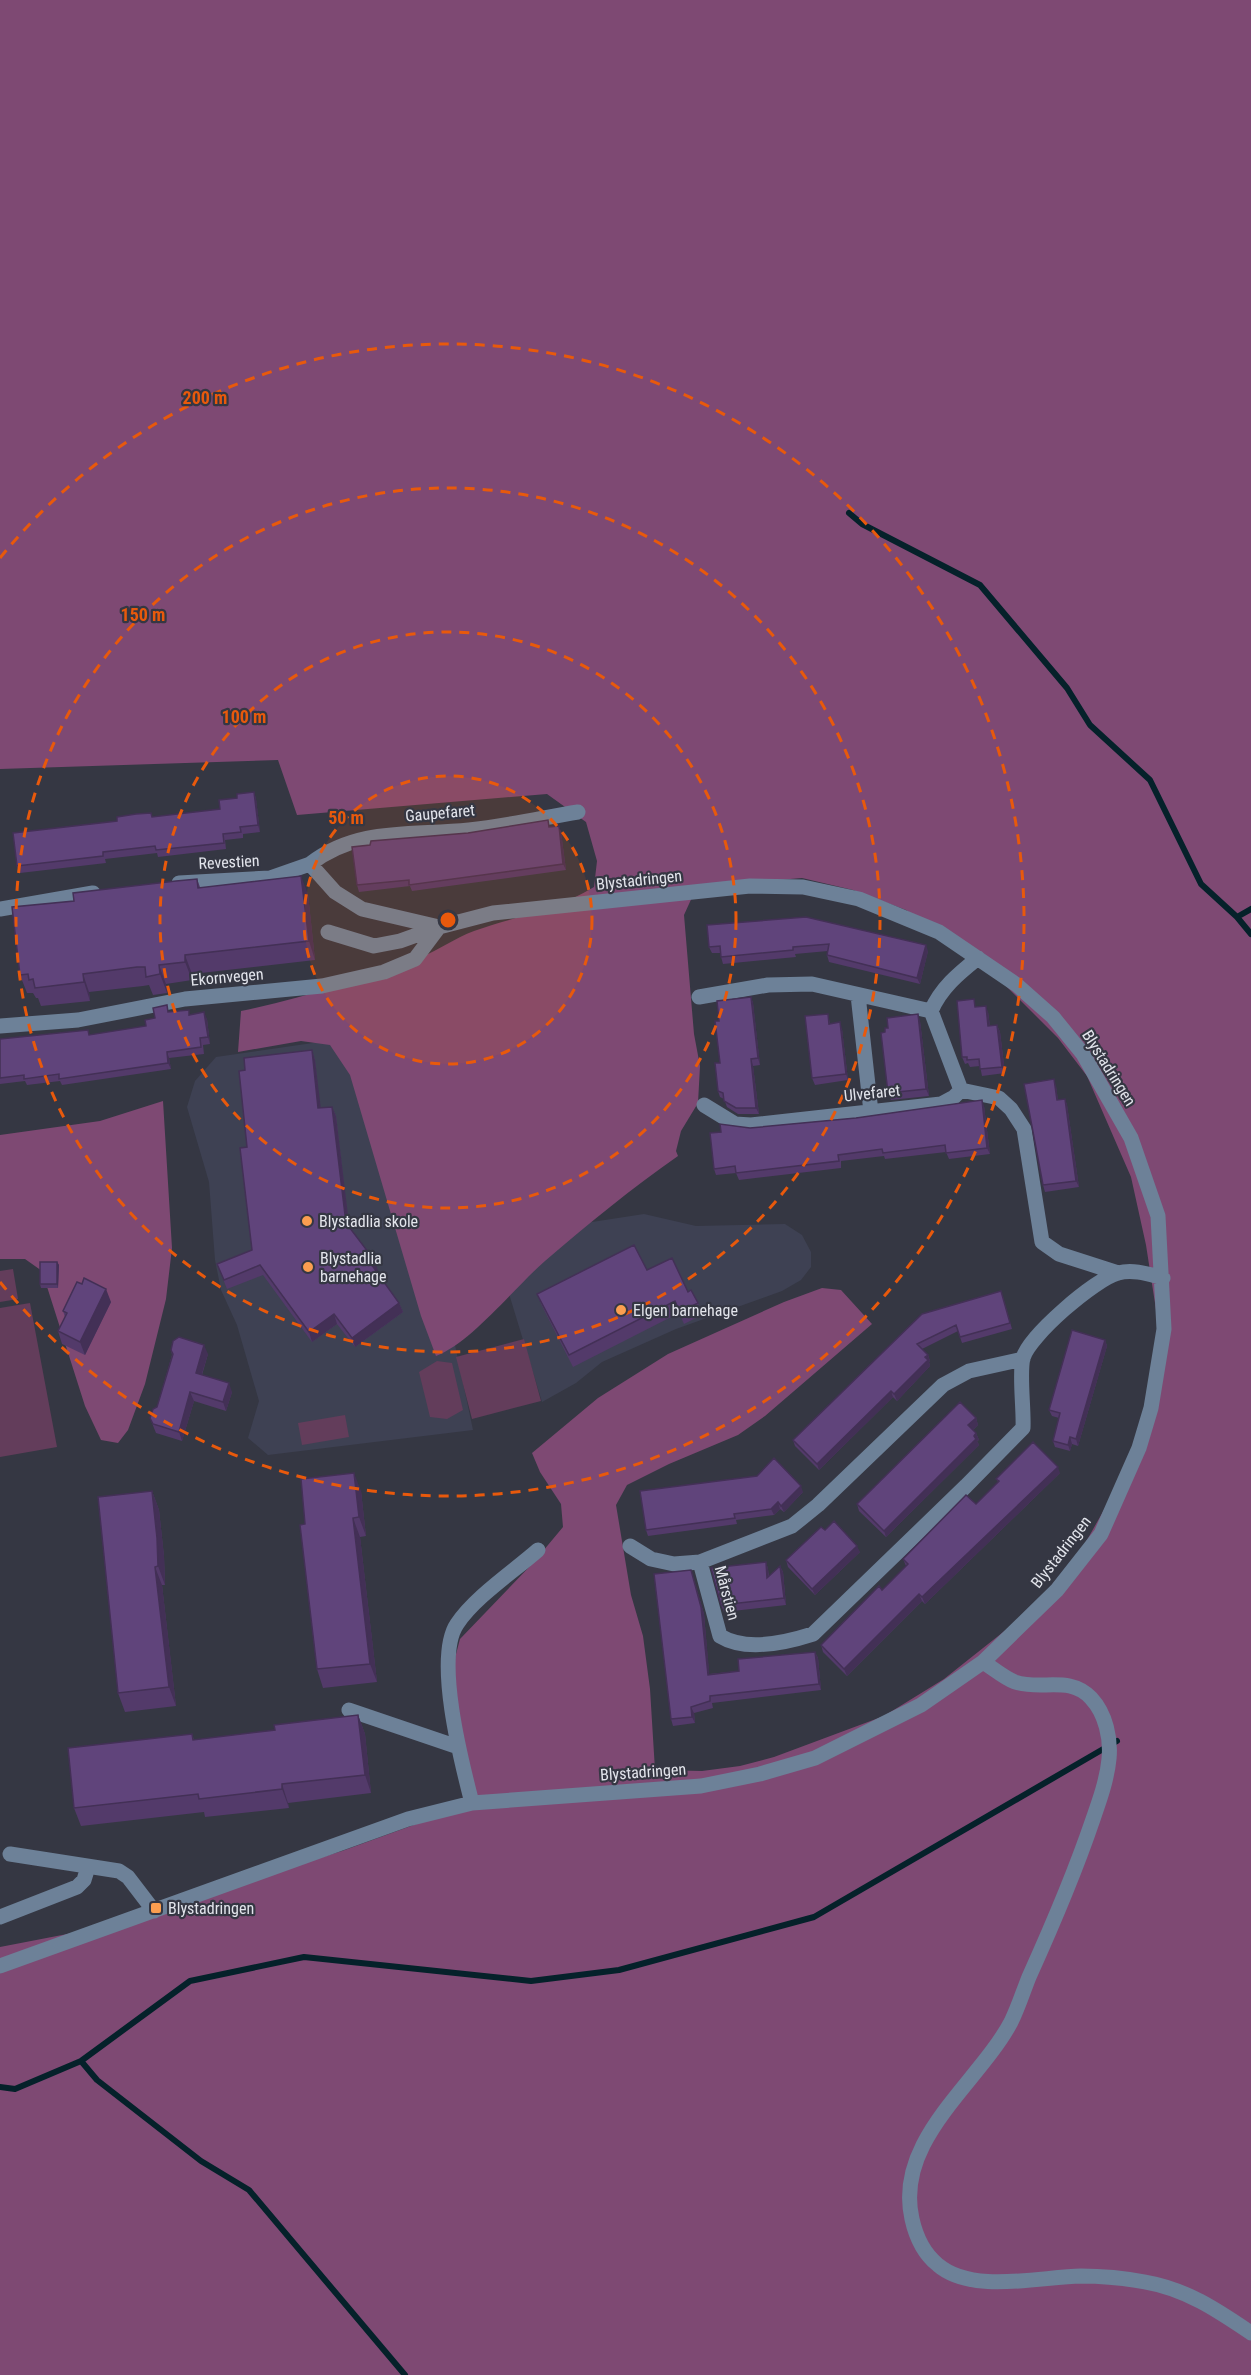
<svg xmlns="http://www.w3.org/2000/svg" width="1251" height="2375" font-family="'Roboto Condensed',sans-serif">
	<rect width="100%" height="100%" fill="#353743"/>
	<path fill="#3e4153" d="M368,1035l87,310 18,85 -205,25 -20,-17 11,-37 -22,-76 -16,-35 -6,-30 -6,-78 -22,-75 8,-26 21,-24z
		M644,1214l52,12 89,-2 17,11 9,17v15l-10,13 -19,11 -106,38 -74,33 -26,21 -34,19 -43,-141 80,-37z"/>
	<path fill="#633d5b" d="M13,1269l5,30 -18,3v-31z
		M30,1303l27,144 -57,10v-149z
		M524,1339l17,62 -69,18 -16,-62z
		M437,1361l15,2 11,47 -16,9 -17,-2 -11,-45z
		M345,1415l4,22 -47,8 -4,-22z"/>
	<path fill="#7e4973" d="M0,0h1251v2375h-1251v-428l88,-17 254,-79 113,-41 10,-16 -14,-121 9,-34 73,-76 30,-36 -2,-23 -21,-32 -8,-19 66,-55 70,-44 116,-52 38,-14 19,2 31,34 -107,92 -27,19 -69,29 -42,21 -11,20 15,90 12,41 7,53 5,81 47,1 38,-5 34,-9 110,-41 60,-37 88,-70 51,-62 52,-92 24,-126 -13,-84 -15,-68 -44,-101 -29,-38 -63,-63 -89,-65 -53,-20 -51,-12 -35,3h-40l-33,12 -10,22 10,119 6,32 -2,37 -17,28 -5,20 2,5c-46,32 -90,68 -133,105 -30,26 -74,82 -109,95l-15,-40 -71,-241 -20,-30 -29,-4 -63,11 3,-41c61,-13 121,-31 180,-54 18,-7 34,-19 53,-26 42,-15 83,-21 120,-44l3,-26 -11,-39 -39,-28 -250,21 -19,-55 -278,9z
		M163,1101l9,147 -6,51 -21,85 -17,46 -10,13 -17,-3 -16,-34 -43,-135 -17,-12h-25v-124l100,-14z"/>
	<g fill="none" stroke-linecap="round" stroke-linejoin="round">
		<path stroke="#05212a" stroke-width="6" d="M849,513l13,11 118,61 87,103 23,37 60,55 51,104 36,33 14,17
			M1237,917l14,-8
			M81,2061l109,-80 114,-24 227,24 88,-11 195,-53 303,-176
			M0,2087l15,2 66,-28 16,19 104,81 48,29 156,185"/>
		<path stroke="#6d8198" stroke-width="15" d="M310,864c48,-37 102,-28 159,-34 37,-4 73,-12 109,-18
			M179,883l91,-5 40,-14 25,28 27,17 77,18
			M0,909l93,-16
			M858,995l13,117
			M699,997l69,-12 44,-1 119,27 30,79 -7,7 -13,7 -190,21 -16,-1 -31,-19
			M931,1011c10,-23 27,-37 47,-53
			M0,1026l78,-6 107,-21 137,-13 62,-14 31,-13 24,-32
			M961,1090l38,8 12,11 13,20 18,113 17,12 59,19
			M630,1546l21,13 23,5 26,-2 92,-36 26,-21 125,-120 26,-14 54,-12
			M700,1562l20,74c26,16 65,7 93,-2l153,-148 57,-58c1,-19 -4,-55 0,-70 6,-22 72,-79 95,-85 15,-4 30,1 45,5
			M983,1662c10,6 21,16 32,20 27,9 54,-7 76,16 15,16 20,41 18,61 -2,21 -10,43 -17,63 -18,53 -40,104 -63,155 -6,15 -11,31 -18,45 -33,62 -117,118 -99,197 4,18 11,34 26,46 34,29 101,12 143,11 21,0 43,2 64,6 41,7 72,28 106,51
			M349,1710l109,37
			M472,1803c-10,-39 -38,-145 -15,-179 18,-27 56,-52 81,-74
			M10,1854l109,17 9,6 26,34
			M0,1917l77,-30 7,-7 4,-13
			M0,1966l408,-147 64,-16 229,-17 59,-12 55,-16 106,-53 62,-43 74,-72 44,-56 38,-86 12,-40 13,-79 -6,-113 -27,-78 -48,-84 -30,-37 -36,-32 -78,-53 -80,-33 -56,-12 -53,-1 -257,27 -54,14 -39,14 -26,5 -46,-14"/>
	</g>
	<path fill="#533a6a" d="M254,792l2,7 4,33 -17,2v4l-18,2 1,9 -68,8 -1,-4 -17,2 -35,4 1,4 -86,10 -3,-7 136,-49 67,-8 17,-11z
		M559,826l2,6 5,38 -154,21 -2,-5 -51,6 -2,-7 193,-58z
		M197,879l3,8 108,7 7,66 -123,14v6l-26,4 1,9 -14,2 -4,-10 -6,1 -54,6 1,9 -49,5 -3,-8h-2l-3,-5h-6l-7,-18 54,-74z
		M707,925l221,26 -8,33 -91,-22 -2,-7 1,-4 -33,3 1,3 -73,7 -3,-11h-8l-3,-6z
		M751,997l2,6 7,62 -7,1 6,48h-21l-11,-7 -3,-8 -4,-2 -2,-6 2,-28 -1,-42z
		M977,1007l11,5 2,14 7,-1 3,7 5,41 -23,3 -2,-10 -10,1 -2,-4 -3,1 -3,-7z
		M170,1012l21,2 16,5 3,25 -7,1 1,9 -35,4 2,11 -109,16 -2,-4 -33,4 -2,-4 -25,3v-45l90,-4 56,-9 9,-8z
		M828,1014l2,10 12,5 6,51 -33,5 -3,-7z
		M920,1021l9,75 -38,4 -3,-7 -3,-61z
		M312,1050l3,10 5,48 12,-1 4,9 13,111 29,44 -1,1 22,31 4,9 -48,35 -18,-23 -25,18 -49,-67 -36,14 -10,-25 35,-14 -7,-180z
		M1056,1086l2,14 7,-1 2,6 12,82 -34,5 -2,-7z
		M984,1106l6,48 -41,5 -3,-7 -61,7 -1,-3 -43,5v7l-102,12 -3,-7 -20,2 -2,-6 36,-41z
		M57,1262l2,3 -1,23h-17l-1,-4z
		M647,1270l41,22 10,11 4,12 -18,9 -5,-11 -106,54 -31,-61 -5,-12z
		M82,1284l29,18 -26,53 -23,-11 -4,-13 7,-14 -2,-6z
		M1003,1297l9,32 -50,14 -4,-12 -36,18 6,6 2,6 -1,1 1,4 -33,35 -4,-4 -74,73 -24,-24 -2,-6 129,-126z
		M1105,1340l2,6 -29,100 -6,-2 -2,7 -15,-4 -2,-6 6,-23 -7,-2 -3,-6z
		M171,1350l37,4 -6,21 30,17 -6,19 -32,-10 -12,40 -26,-8 -6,-15 7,-11 15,-52z
		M976,1418l2,7 -5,5 3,3 3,7 -2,1 2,4 -93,92 -27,-26 -2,-7z
		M1060,1473l-135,131 -3,-3 -75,75 -24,-24 -2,-7 61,-55 24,-24 -3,-7 73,-55 22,-22 -2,-3z
		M152,1491l7,19 5,46 1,29h-3l14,121 -51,6 -7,-19z
		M361,1491l5,45 -6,1 17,145 -54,6 -6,-19 -12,-145z
		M803,1492l-19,20 -4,-3 -6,6 -38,5 1,4 -89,12 -2,-6z
		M825,1530l35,22 -45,43 -27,-28 -2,-7z
		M766,1562l2,7 1,8 11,-11 3,6 3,33 -62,7 -3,-7z
		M691,1570l13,44 5,60 30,-3 76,-19 3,6 3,32 -109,13 1,5 -19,5 1,10 -22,3 -2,-7z
		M358,1715l7,19 6,59 -83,10 1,5 -84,9 -1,-5 -123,14 -7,-18 118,-74 2,6 81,-10z"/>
	<path fill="#433056" d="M254,792l2,7 4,33 -2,-7z
		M559,826l2,6 5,38 -3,-6z
		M301,876l7,18 7,66 -6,-19z
		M926,945l2,6 -8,33 -3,-6z
		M185,955l7,19v6l-7,-18z
		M159,965l7,19 1,9 -7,-19z
		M83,974l6,18 1,9 -6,-19z
		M751,997l2,6 7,62 -2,-7z
		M986,1006l2,6 3,21 -3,-7z
		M204,1012l3,7 3,25 -2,-7z
		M918,1014l2,7 9,75 -3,-7z
		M840,1022l2,7 6,51 -2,-6z
		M997,1025l3,7 5,41 -3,-6z
		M312,1050l3,10 7,58 -4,-10z
		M167,1052l2,6 2,11 -3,-6z
		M751,1059l2,7 6,48 -3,-6z
		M1054,1079l2,7 3,21 -2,-7z
		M1065,1099l2,6 12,82 -3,-6z
		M982,1100l2,6 6,48 -3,-6z
		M332,1107l4,9 14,116 -4,-9z
		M375,1261l3,10 -4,3 -3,-10z
		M57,1262l2,3 -1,23 -1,-4z
		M106,1289l5,13 -26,53 -5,-13z
		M399,1303l4,9 -48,35 -3,-9z
		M334,1314l3,10 -25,18 -3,-10z
		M1105,1340l2,6 -29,100 -2,-7z
		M204,1345l4,9 -9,29 -3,-10z
		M928,1355l2,6 -1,1 1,4 -33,35 -3,-7z
		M229,1383l3,9 -6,19 -3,-9z
		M891,1391l2,6 -74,73 -2,-6z
		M190,1392l4,9 -12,40 -3,-9z
		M976,1418l2,7 -7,7 -3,-7z
		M976,1433l3,7 -2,1 2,4 -93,92 -2,-6z
		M1070,1437l2,7 -2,7 -2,-6z
		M1058,1467l2,6 -135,131 -3,-7z
		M354,1473l7,18 5,45 -7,-19z
		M801,1486l2,6 -19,20 -3,-6z
		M152,1491l7,19 5,46 1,29 -7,-19z
		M778,1502l2,7 -6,6 -3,-6z
		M353,1518l7,19 17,145 -7,-18z
		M857,1546l3,6 -45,43 -3,-6z
		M766,1562l2,7 1,16 -2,-7z
		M780,1566l3,6 3,33 -2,-7z
		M155,1567l7,18 14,121 -7,-19z
		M691,1570l13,44 6,67 -2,-6z
		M919,1594l3,7 -75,75 -3,-7z
		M815,1652l3,6 3,32 -2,-6z
		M691,1707l3,6 1,10 -3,-6z
		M358,1715l7,19 6,59 -6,-18z
		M282,1784l6,19 1,5 -7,-19z"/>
	<path fill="#60447b" stroke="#433056" stroke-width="1.5" d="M254,792l4,33 -18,2 1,5 -18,2 1,9 -68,7 -1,-4 -17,2 -35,4v4l-86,10 -4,-33 104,-12v-4l19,-3 15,-1 1,4 68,-8 -1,-9 18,-2v-4z
		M548,820l1,7 10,-1 4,38 -154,21v-5l-52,5 -5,-38 18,-2 1,-4 97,-8z
		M301,876l8,65 -124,14v7l-26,3 1,9 -14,3 -1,-10h-8l-54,7 1,8 -49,6 -2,-9 -4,1 -1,-6 -8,1 -8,-68 62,-6 -1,-8 103,-12 21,-2 1,9z
		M806,917l120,28 -9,33 -90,-23 2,-11 -36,3v3l-72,7 -1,-11 -11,1 -2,-22z
		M751,997l7,61 -7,1 5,49h-20l-12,-7 -1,-8 -5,-2 -3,-28h5l-5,-42h4l-2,-20z
		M974,999l1,8 11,-1 2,20 9,-1 5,42 -22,2 -1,-10 -12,1v-3h-5l-5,-56z
		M167,1005l1,7 21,-2v5l15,-3 4,25 -8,1 1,9 -34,5 1,11 -109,16v-5l-35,5v-4l-24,3v-39l88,-9 1,5 57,-9 -1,-6 10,-2 -2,-10z
		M828,1014l1,10 11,-2 6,52 -34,4 -7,-62z
		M918,1014l8,75 -38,4 -7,-60 4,-1v-4h3l-1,-10z
		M312,1050l6,58 14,-1 14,116 29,38 -4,3 28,39 -47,35 -18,-24 -25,18 -49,-67 -36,15 -7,-16 35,-14 -12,-102 7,-1 -8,-76 6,-1 -1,-12z
		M1054,1079l3,21 8,-1 11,82 -33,4 -19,-101z
		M982,1100l5,48 -41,5 -1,-8 -62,8 -1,-4 -44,6 1,6 -103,12 -1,-7 -21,3 -4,-36 11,-1 -1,-8 30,4 106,-10z
		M634,1245l13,25 25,-12 16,34 3,-2 7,13 -18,9 -5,-11 -106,54 -32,-61z
		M40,1262h17v22h-17z
		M84,1278l22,11 -26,53 -22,-11 9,-18 -4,-2 14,-29 5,2z
		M1001,1291l9,32 -50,14 -4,-12 -39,19 11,11 -3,2 3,3 -34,34 -3,-3 -74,73 -24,-24 129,-126z
		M1072,1330l33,10 -29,99 -6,-2 -2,8 -15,-4 7,-28 -11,-3z
		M179,1337l25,8 -8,28 33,10 -6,19 -33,-10 -11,40 -26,-8 -3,-6 3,-9 4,-2 16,-53 -2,-4 2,-9z
		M960,1402l16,16 -8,7 8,8 -2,3 2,3 -92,92 -27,-27z
		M1033,1442l25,25 -136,130 -3,-3 -75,75 -23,-24 58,-59 3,4 26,-26 -5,-5 63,-64 10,9 23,-23 -3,-2z
		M774,1458l27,28 -20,20 -3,-4 -7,7 -37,5 1,4 -89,12 -6,-39 117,-15z
		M354,1473l5,44 -6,1 17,146 -53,5 -17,-144 5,-1 -4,-45z
		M152,1491l5,47 1,28 -3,1 14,120 -51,6 -20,-196z
		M834,1521l23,25 -45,43 -26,-29 35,-33 4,3z
		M766,1562l1,16 13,-12 4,32 -63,7 -10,-37z
		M691,1570l10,37 7,68 31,-4 -1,-12 77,-7 4,32 -109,12v5l-19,6 1,10 -21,2 -17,-145z
		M358,1715l7,60 -83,9v5l-83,10 -1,-5 -124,14 -6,-60 124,-14 1,6 82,-10 -1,-5z"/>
	<circle cx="448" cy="920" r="144" fill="#e8590c" fill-opacity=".12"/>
	<g fill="none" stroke="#e8590c" stroke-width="3" stroke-dasharray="10 8">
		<circle cx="448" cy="920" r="144"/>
		<circle cx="448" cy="920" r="288"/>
		<circle cx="448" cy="920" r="432"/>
		<path d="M0 558A576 576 0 1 1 0 1282"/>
	</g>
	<g fill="#fb9e50" stroke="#353743" stroke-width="2">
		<circle cx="307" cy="1221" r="6"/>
		<circle cx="308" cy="1267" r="6"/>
		<circle cx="621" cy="1310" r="6"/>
		<rect x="150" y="1902" width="12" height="12" rx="3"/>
	</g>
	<g text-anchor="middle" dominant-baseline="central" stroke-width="4.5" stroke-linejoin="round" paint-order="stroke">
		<g font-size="16" fill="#e3e5ec" stroke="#353743">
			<text transform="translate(440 813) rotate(-5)">Gaupefaret</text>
			<text transform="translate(229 862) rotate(-3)">Revestien</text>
			<text transform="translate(639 880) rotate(-6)">Blystadringen</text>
			<text transform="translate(227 977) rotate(-5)">Ekornvegen</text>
			<text transform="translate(1109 1068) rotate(58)">Blystadringen</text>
			<text transform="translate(872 1093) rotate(-6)">Ulvefaret</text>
			<text transform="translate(1061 1552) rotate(-52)">Blystadringen</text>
			<text transform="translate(727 1593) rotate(75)">Mårstien</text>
			<text transform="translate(643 1772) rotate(-4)">Blystadringen</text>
		</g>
		<g font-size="16" fill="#e3e5ec" stroke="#353743" text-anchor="start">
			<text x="319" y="1221">Blystadlia skole</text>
			<text x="320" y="1258">Blystadlia<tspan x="320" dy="18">barnehage</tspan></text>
			<text x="633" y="1310">Elgen barnehage</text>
			<text x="168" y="1908">Blystadringen</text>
		</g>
	</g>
	<circle cx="448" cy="920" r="9" fill="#e8590c" stroke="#353743" stroke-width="3"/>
	<g font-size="18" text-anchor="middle" font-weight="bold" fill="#e8590c" stroke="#353743" stroke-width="4.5" stroke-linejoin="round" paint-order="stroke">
		<text x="205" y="404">200 m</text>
		<text x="143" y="621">150 m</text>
		<text x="244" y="723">100 m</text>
		<text x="346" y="824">50 m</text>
	</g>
</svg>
